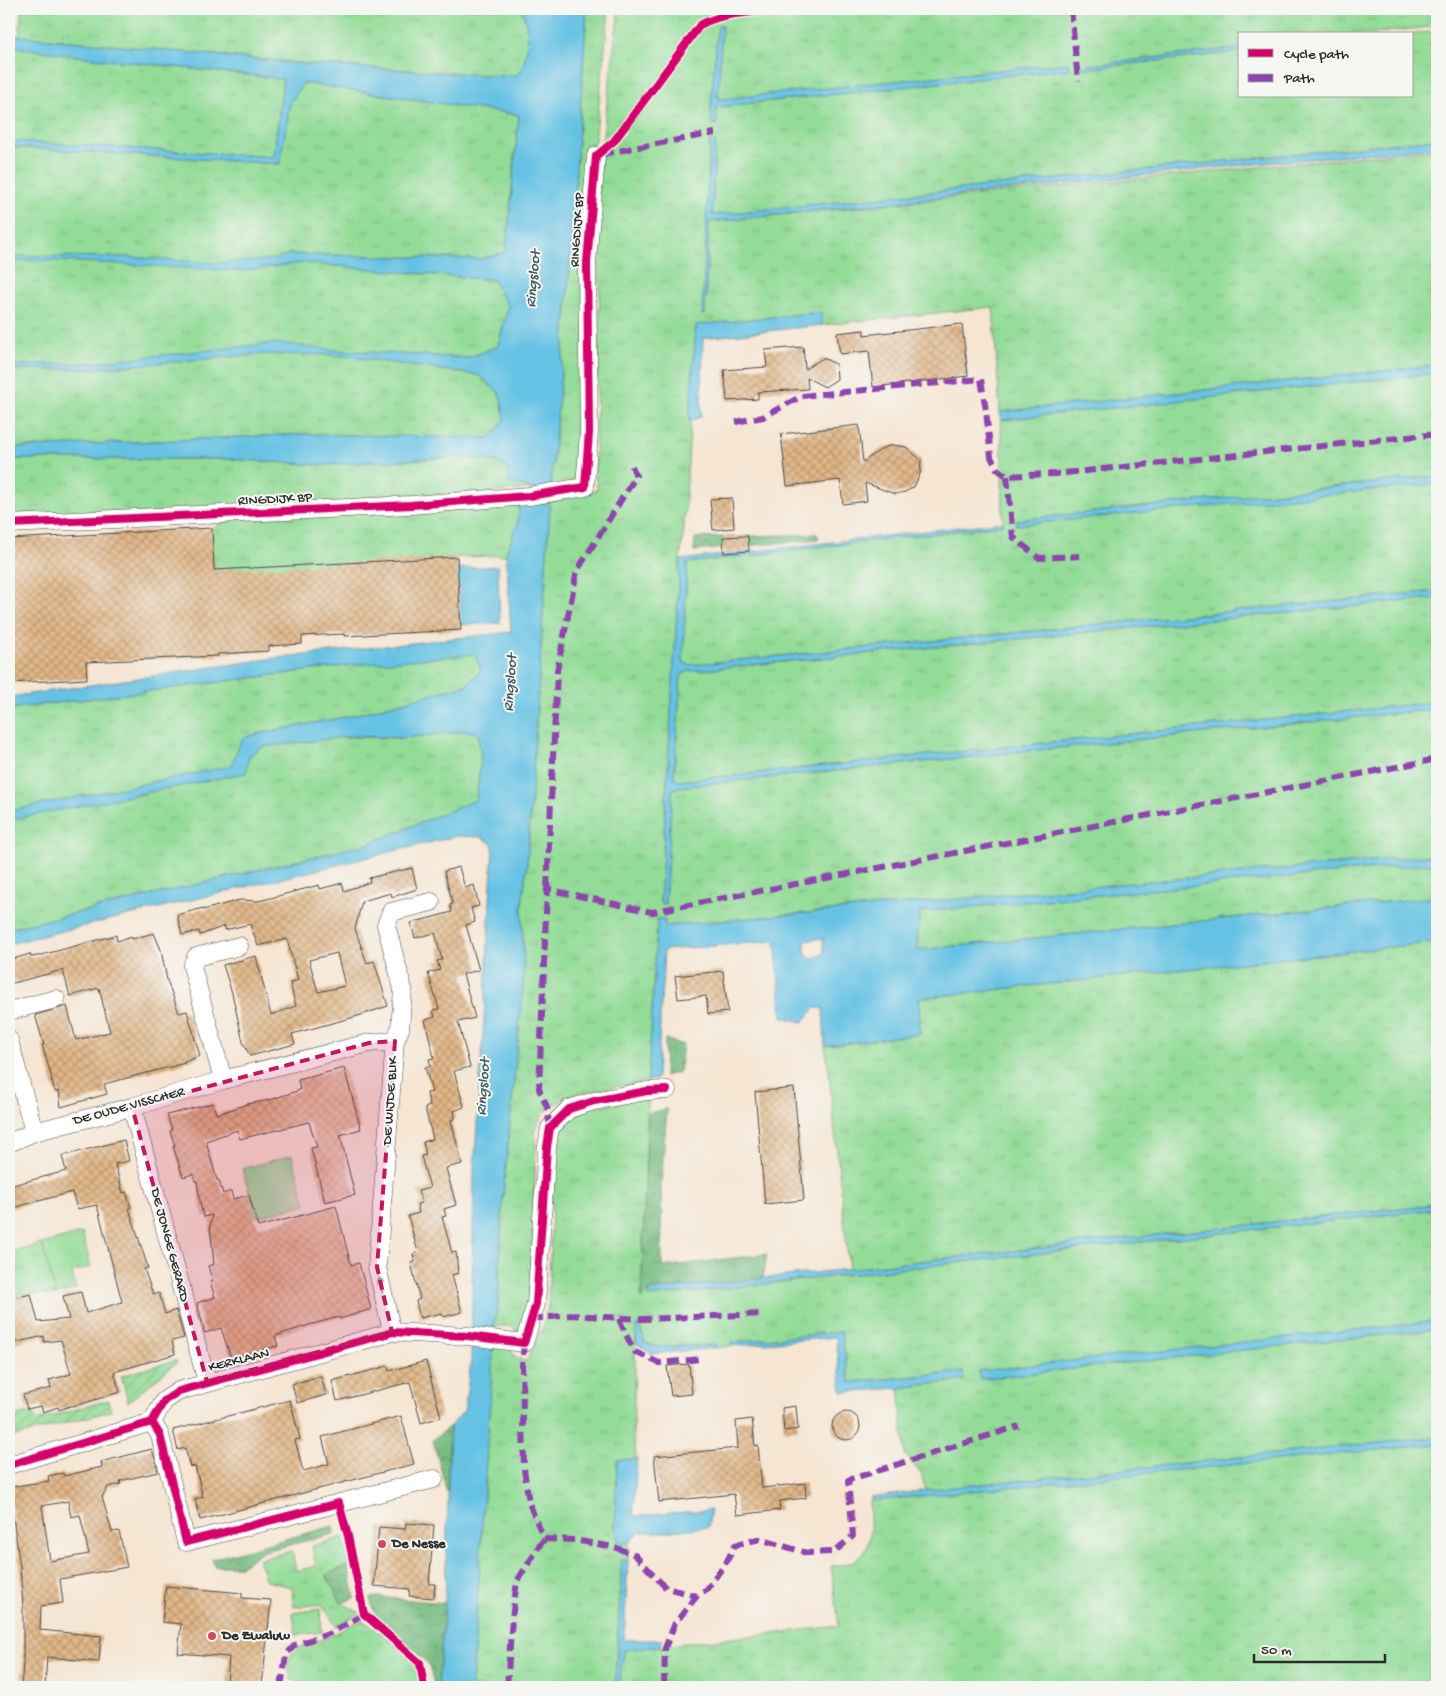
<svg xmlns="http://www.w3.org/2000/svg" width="1446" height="1696" font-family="'Gochi Hand',sans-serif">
	<defs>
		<pattern id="grass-tufts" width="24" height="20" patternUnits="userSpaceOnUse" patternTransform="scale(1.25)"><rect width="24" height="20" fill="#93dc97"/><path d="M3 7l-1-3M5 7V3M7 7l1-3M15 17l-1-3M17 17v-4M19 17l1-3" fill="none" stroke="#7fbd82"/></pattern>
		<pattern id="forest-crowns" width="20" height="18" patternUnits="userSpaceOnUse" patternTransform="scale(1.25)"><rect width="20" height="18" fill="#76bc80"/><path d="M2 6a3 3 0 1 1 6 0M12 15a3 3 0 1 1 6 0" fill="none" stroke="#619969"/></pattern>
		<pattern id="garden-furrows" width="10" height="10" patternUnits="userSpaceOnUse" patternTransform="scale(1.25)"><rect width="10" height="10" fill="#93dc97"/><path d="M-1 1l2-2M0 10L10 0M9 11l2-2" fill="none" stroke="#7fbd82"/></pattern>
		<pattern id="building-cross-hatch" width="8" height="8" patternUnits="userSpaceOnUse" patternTransform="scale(1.25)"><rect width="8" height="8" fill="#e2b788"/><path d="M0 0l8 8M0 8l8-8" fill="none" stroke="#b7956f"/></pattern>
	</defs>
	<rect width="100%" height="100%" fill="#f6f6f2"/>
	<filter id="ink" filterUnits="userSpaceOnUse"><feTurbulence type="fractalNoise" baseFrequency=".02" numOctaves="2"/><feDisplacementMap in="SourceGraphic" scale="10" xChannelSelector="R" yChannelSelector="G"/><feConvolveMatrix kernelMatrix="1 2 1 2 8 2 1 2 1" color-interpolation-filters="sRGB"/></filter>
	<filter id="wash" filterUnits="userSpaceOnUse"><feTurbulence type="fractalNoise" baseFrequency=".0096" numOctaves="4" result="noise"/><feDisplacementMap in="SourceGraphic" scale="20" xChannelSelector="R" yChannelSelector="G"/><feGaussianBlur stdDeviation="1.12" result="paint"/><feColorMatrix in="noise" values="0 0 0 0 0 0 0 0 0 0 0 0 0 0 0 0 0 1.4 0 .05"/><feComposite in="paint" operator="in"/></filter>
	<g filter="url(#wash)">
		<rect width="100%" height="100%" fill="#f5e5d2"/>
		<path fill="url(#grass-tufts)" stroke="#5f8461" fill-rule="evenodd" d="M22,9h499c11,23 7,41 0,65l-18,2 -194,-12 -290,-28z
			M587,9h22l-20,188 -9,279 -9,5 -20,3 15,-165z
			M619,9h818v17l-67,8h-130v14l-158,18 1,3 157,-17v44h172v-62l25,-3v108l-725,76 3,-73 -5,-1 -7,173 2,-2 4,-90 728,-73v216l-437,47 -7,-105 -295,31 -2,-10 -12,200 -4,32 -20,343h5l7,-113 6,-3 759,-78v146l-773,71 -6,-7 -10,162 -75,13 -20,11 -11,11 -8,15 2,14 -6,165 -4,15 -11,6 -2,-5h-15l-7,6 3,-5 4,-23 5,-108 21,-220 -2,-70 5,-42 23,-358 -10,-5h13l44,-11 -2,-22 5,-181 -4,-66 6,-79zM722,24l-4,73 5,2 345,-36v6l-353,38 2,17h-5l-1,-20 7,-79z
			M9,46l67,10 207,23 -9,78 -265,-16z
			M304,83l215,32 -13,137 -25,7 -192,-5 14,9 190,17 15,26 -10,40 -30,12 -132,-8 1,5 141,20 22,19 5,26 -16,18 -185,-4 -295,14v-301l270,17 11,-61z
			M1437,373v103l-420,44 420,-36v107l-748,74 -6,-3 4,-99 316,-38 -2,-105z
			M456,457l38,4 13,7 26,21 -524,34v-64h218l94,6z
			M533,501l-14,5 -1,16 -12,33 -291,16 -5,-41 16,-10z
			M1437,598v104l-758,79 -5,-3 7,-103 8,-4z
			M475,653l6,17 -14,15 -117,31 -98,19 152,3 60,-7 14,2 3,25 -5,42 -108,44 -359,85v-220l335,-43z
			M1437,863v34l-520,53 2,-38z
			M1437,942v262l-588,65 -21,-205 -3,-18 95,-12 -1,-36z
			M648,1098l-7,201 8,-8 -1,6 789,-88v112l-458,51 1,7 457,-50v108l-511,53 -5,-16 -16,-19 -6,-67 65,-8 -1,-8 -113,10 -9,-50 -110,10v4l-15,2v-3l-60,2 -12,-5 -3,-16h-5l-3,112 4,21 -20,1 2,83h10l-1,17 -6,-1 -7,128h-143l21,-342 15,1 7,10 11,6 16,-33 6,-22 4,-98v-52l2,-17 7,-13 22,-18z
			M42,1244l14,51 -25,-1 -22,5v-46z
			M1437,1444v243h-817l1,-21 3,-16 215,-24 -8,-60c45,-2 40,-31 38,-65z
			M343,1537l5,28 -22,10 15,27 19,11 -24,13 -14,-22 -28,3 -2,-20 -26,-6 -8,-22 34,-8 4,20 20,-5 -4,-20z
			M362,1621l14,7 42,37 3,22h-114l-1,-3 -15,-4c-1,-5 -3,-12 -3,-16 3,-21 31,-22 45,-29 10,-5 18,-12 29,-14z"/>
		<path fill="url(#forest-crowns)" stroke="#507456" d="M817,534l2,5 -125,12 1,-13z
			M665,1039l18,6 -4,27 -15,4z
			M667,1109l-6,75 1,83 105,-13 -4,24 -114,13 -8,8 7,-186z
			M450,1426l-3,67 -14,-53z
			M333,1526l1,8 -73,18 -20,14h-27l-2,-7z
			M348,1565l7,33 -14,5 -15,-28z
			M378,1597l67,6 -7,84h-3l-7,-24 -47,-38 -6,-11 -5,-16z"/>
		<path fill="#93dc97" stroke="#5f8461" d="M292,1155l14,49 -49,13 -15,-48z
			M82,1233l9,34 -19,5 4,17 -20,6 -14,-51z
			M320,1609l2,23 -26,3 -3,-22z"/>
		<path fill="url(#garden-furrows)" stroke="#5f8461" d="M176,1360l1,2 -49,40 -7,-26z
			M108,1400l3,11 -102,27v-20l24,-6 3,9z"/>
		<path fill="#66c2e4" stroke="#487688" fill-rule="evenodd" d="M521,9h66l-21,310 -15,165 -11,17 10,5 -23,358 -5,42 2,70 -21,220 -5,108 -4,23 -3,5 2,20 -21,335h-34l7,-85 5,-176 14,-15 7,-49 3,-194 10,-149 9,-174 -11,-8 -25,-1 -448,108v-15l359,-85 108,-44 5,-42 -3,-25 -14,-2 -60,7 -50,-2 -92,11 -13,9 -3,17 -237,47v-9l222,-45 11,-27 10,-4 98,-19 117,-31 14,-15 -6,-16 -131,12 -335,43v-12l259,-38 243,-27 -5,-79 12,-31 1,-16 14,-5v-12l-24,-6 -2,-15 -13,-7 -38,-4 -135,8 -94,-6h-218v-11l295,-14 185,4 16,-18 -5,-26 -22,-19 -141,-20 -75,-1 -171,15 -82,1v-5l79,-2 187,-20 61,7 132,8 30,-12 10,-40 -15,-26 -190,-17 -62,8 -179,-10h-53v-5l121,1 84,6 64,-4 10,-5 193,5 25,-7 13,-137 -215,-32 -14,20 -10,61 -271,-17v-6l265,16 9,-78 -207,-23 -67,-10v-11l295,29 199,12 17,-2c8,-24 12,-42 1,-65z
			M722,24l-4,73 5,2 345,-36 1,6 -353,38 1,17h-5l-1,-19 7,-80z
			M1240,48v4l-157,17 -1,-3z
			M1437,139v8l-203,19 -525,56 -4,90v2l-3,1 8,-174 5,1 -3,73z
			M821,312l1,13 -119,13 -2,79 -12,4 7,-96z
			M1437,365v8l-436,47 -1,-8z
			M1437,476v8l-421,41 1,-5z
			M1003,522v3l-316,38 -4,99 6,3 748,-74v7l-748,73 -8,4 -7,103 5,3 758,-79v7l-759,78 -6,3 -7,113h-5l20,-343z
			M498,566l2,57 -43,2 -3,-56z
			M1437,855v8l-517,49 -3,38 520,-53v45l-518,56 1,36 -95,12 -2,-38h-8l-12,14 -21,-5 -7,-76 -111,9 -7,129 -9,2 9,-162h8v7zM823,938l1,16 -14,5 -5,-7v-11z
			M1437,1204v5l-789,88 1,-6z
			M1437,1321v8l-457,50 -1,-8z
			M636,1326h5l3,16 12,5 61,-2 -1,3 -64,6 -16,-11z
			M841,1332l9,50 113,-10 1,8 -65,8 -57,4 -6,-55 -105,9v-4z
			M1437,1437v7l-564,57 -3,-3 56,-8z
			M637,1459l-4,57 78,-6 -3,17 -45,5h-23l-11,11h-10l-4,-16 2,-67z
			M622,1559l6,1 -4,80h38l-1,6 -36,4 -4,16 -1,21h-5z"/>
		<g id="blocks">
			<path fill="url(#building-cross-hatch)" fill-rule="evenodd" d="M962,324l6,52 -95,11 -4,-36 -29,3 -3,-21 27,-3v5z
				M803,347l2,22 18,-11 13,6 1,15 -12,8 -18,-9 1,11 -50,3v7l-31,2 -3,-31 43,-3 -2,-17z
				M859,425l4,37 20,-14 10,-3 13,2 15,13 -1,14 -6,13 -9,5 -10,2 -30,-11 2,18 -24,3 -3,-24 -53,6 -6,-52z
				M732,498l2,30 -21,2 -3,-31z
				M212,528l2,42 243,-13 4,73 -117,6v-2l-42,2v8l-33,2v5l-51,3v2l-132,6 1,17 -78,4v-144z
				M748,536l1,15 -25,2 -1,-16z
				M459,867l6,21 9,-3 5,21 -8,2 4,14 -9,3 13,45 -16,4 12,44 -17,4 12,45 -16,4 10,36 -10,4 1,8 -4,1 11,44 -16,4 10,37 -12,4 2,7 -4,1 10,36 4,-1 2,21 -6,2 10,37 -19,5 -1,-4 -22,5 -4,-17 4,-2 -9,-36 4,-1 -2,-8 5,-2 -10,-36 11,-3 -2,-9 5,-1 -4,-12 12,-3 -9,-32 5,-1 -3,-13 10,-3 -8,-31 5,-2 -3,-13 5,-1 -7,-25 6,-1 -2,-7 5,-1 -9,-38 10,-3 -2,-7 6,-1 -11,-36 12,-3 -3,-9 5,-1 -7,-27 -20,5 -4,-15 41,-11 -2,-7 3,-1 -9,-33z
				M412,868l5,21 -25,8 -1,-4 -29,8 -7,28 12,34 7,-2 14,45 -30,10 -66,18 3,10 -45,12 -7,-14 -11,-49 -9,-28 33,-9 15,59 25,-9 -6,-23 8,-3 -11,-41 -29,7 -8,-22 -25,6v-4l-25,9 -1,-4 -17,4 -5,-20 26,-7v2l37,-10 18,1 9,-2 52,-14 1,4 22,-6 2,8 26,-9 -1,-4zM337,953l8,33 -27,6 -9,-32z
				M154,933l7,17 6,30 12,33 8,-2 13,45 -16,6 1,1 -81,21 3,10 -46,13 -2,-16 -4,1 -3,-10 -2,-11 -8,-26h2l-9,-30 32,-9 9,34 34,-8 -11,-44 -29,8 -7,-26 -54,14v-24l21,-6 1,3 7,-1 78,-21 1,6 15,-4v2z
				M723,971l5,41 -20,2 -2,-18 -28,3 -3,-23z
				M344,1068l17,61 -21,6 15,60 -30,7 -14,-54 6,-1 -8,-25 -69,17 -3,-9 -31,11 11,39h2l4,14 8,-3 2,8 16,-4 9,32 78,-21 15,59 8,-2 12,46 -31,10 -1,-2 -30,8 -34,11 3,10 -47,12 -10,-30 -16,5 -8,-30 18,-6 -5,-15h3l-5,-16 6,-2 -4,-38 2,-11 -8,2 -3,-9 -4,-27h-2l-2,-7 -10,3 -10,-31h2l-5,-15 2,-1 -5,-15 46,-12 3,11 5,-1 26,-9 23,-4 30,-10 -2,-10z
				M794,1088l10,112 -39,4 -10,-112z
				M124,1140l5,21 -14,3 8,29 3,-1 5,16h-2l19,60 -4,1 9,25 6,-1 6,21 11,-4 8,28 -12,3 3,13 -61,18 6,20 -42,13 -8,1 -11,4 -1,-3 -15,5 -2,-6 -14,3 -4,-14 28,-7 -2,-8 22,-6 -10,-34 -17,2v-6l-35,8v-45l22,-5 7,28 31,-3 -6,-23 18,-4 5,21 36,-11 -25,-97 -20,4 -5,-17 -63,17v-23l57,-15 -4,-15z
				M426,1361l15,56 -20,6 -11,-41 -73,19 -5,-20 56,-15 1,5z
				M689,1364l3,30 -21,2 -4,-30z
				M321,1376l5,19 -29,8 -5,-19z
				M290,1400l10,39 -5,1 8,31 26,-7 -7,-27 79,-21 13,48 -214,56 -5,-21 8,-2 -8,-31 -5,1 -5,-19 -7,2 -5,-20z
				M796,1406l2,23 -14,2 -2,-23z
				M832 1426a14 14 0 1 1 28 0a14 14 0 1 1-28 0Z
				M752,1419l3,27 3,-1 4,43 43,-5 1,15 -27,3 1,9 -43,5 -3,-21 -75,8 -5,-46 84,-8 -2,-27z
				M152,1449l6,23 -38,9 1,3 -13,3 -6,10 10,35 7,-1 8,36 -67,12 3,24 -22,3 -1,24 61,6 -2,26 -52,-5 -2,30h-24l2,-22v-59l-3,-39 -11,-80 40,-6 -1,-5 15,-3 1,3 38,-9 -1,-5zM68,1501l3,16 9,-2 9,39 -39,7 -8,-55z
				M406,1523l28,2 -5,59h6l-1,14 -25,-2 1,-7 -36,-3 5,-59 26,2z
				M166,1586l76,7v5l29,2 -9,86 -35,-3 2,-26 -51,-4 3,-29 -19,-2z"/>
		</g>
	</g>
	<g filter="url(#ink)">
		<use href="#blocks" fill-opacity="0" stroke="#494744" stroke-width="1"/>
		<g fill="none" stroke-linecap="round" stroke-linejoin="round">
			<defs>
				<path id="street" d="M9,524l402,-19 118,-9 56,-9 4,-55 -2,-169 9,-107
					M9,1011l47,-12
					M9,1040l25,92
					M223,1080l-31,-114 4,-9 43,-11
					M132,1107l75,275
					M9,1143l25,-11 98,-25 91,-27 146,-37 26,-2
					M392,1332l-15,-65 18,-226 5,-12 3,-40 -17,-64 5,-13 40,-10
					M152,1422l8,13 26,107 248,-63
					M9,1465l143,-43 12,-21 15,-10 207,-57 6,-2 76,4 56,7 12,-39 11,-157 3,-19 19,-19 25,-8 53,-10 20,-1"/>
			</defs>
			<use href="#street" stroke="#494744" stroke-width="19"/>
			<use href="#street" stroke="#fff" stroke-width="18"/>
			<path stroke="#8e44ad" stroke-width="6" stroke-dasharray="12 6" stroke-linecap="butt" d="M1071,9l7,72
				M602,154l113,-21
				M736,422l27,-5 39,-21 179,-17 5,32 5,46 6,12 10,7 49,-2 381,-40
				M1007,476l6,61 26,21 40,-2
				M547,889l10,-218 20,-100 59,-95 -4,-10
				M550,1128l-3,-21 -8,-18 8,-200 105,23 785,-153
				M531,1319l41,-4 70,4 122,-5
				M619,1319l10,22 6,11 24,11 42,-4
				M524,1343l-2,22 2,104 5,34 15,36
				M544,1539l30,1 40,7 21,8 31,33 31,8
				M281,1687l5,-32 9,-10 36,-12 33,-19
				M507,1687l5,-69 5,-37 27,-42
				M664,1687l1,-39 10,-25 22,-27 10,-7 20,-28 8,-16 25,-6 47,14 27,-1 19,-16 -5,-56 171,-54"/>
			<defs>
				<path id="cycleway" d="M9,524l402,-19 118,-9 56,-9 4,-55 -2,-169 9,-107 18,-15 86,-116c24,-14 63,-13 91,-16
					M152,1422l8,13 26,107 153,-39 9,33 16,78 56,49 4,24
					M9,1465l143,-43 12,-21 15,-10 207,-57 6,-2 76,4 56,7 12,-39 11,-157 3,-19 19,-19 25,-8 53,-10 20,-1"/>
			</defs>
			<use href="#cycleway" stroke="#f6f6f2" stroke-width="11"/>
			<use href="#cycleway" stroke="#d6006c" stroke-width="8"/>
		</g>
		<defs><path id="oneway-shaft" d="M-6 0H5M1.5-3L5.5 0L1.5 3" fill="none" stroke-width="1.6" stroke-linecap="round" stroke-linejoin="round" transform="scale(1.25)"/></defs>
		<use stroke="#a0a0a0" href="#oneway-shaft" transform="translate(381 1285) rotate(-103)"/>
	</g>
	<path fill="#c2185b" fill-opacity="0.2" stroke="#c2185b" stroke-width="4" stroke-dasharray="10 6" stroke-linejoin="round" d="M395,1041l-18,226 15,65 -185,50 -75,-275 237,-64z"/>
	<g fill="#d1495b" stroke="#f6f6f2" stroke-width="2">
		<circle cx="382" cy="1544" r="5"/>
		<circle cx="212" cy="1636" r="5"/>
	</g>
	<g text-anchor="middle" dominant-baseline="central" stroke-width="4" stroke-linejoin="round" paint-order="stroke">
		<g font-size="14" fill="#2b2b2b" stroke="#f6f6f2">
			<text transform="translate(578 230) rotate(-86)">RINGDIJK BP</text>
			<text transform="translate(275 500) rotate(-3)">RINGDIJK BP</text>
			<text transform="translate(391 1101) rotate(-86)">DE WIJDE BLIK</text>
			<text transform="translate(129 1107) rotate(-15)">DE OUDE VISSCHER</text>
			<text transform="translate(169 1245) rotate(75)">DE JONGE GERARD</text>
			<text transform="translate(239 1361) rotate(-14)">KERKLAAN</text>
		</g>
		<g font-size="14" font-weight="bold" fill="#2b2b2b" stroke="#f6f6f2" text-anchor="start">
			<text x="392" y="1544">De Nesse</text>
			<text x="222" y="1636">De Zwaluw</text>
		</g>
		<g font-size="15" font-style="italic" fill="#3d5862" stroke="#f6f6f2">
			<text transform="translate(534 279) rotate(-85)">Ringsloot</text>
			<text transform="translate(511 683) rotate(-86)">Ringsloot</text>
			<text transform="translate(484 1087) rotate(-86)">Ringsloot</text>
		</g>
	</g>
	<rect width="1446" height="1696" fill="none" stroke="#f6f6f2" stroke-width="30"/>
	<rect x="1238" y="32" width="175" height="65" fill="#f6f6f2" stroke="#a5a5a2"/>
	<rect x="1248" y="49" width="25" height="8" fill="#d6006c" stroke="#a5a5a2"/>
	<text x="1284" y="58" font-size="15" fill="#2b2b2b">Cycle path</text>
	<rect x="1248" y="74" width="25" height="8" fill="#8e44ad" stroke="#a5a5a2"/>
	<text x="1284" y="82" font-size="15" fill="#2b2b2b">Path</text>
	<path d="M1254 1654v8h131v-8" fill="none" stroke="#2b2b2b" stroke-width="2.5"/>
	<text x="1261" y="1654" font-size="15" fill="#2b2b2b" stroke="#f6f6f2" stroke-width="4" paint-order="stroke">50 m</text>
</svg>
